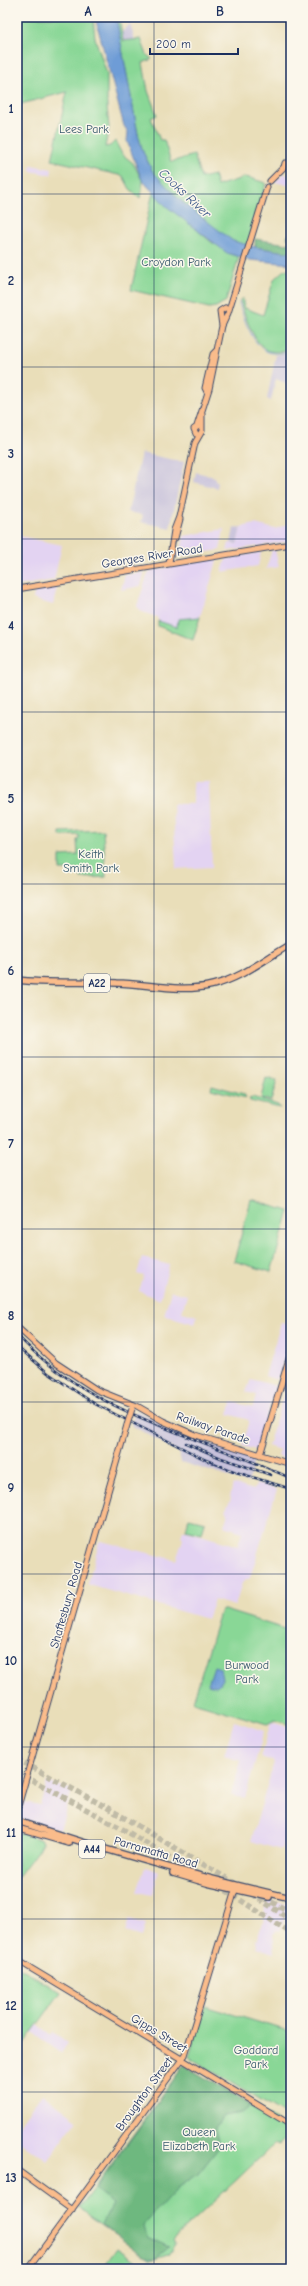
<svg xmlns="http://www.w3.org/2000/svg" width="308" height="2286" font-family="'Comic Neue',sans-serif">
	<rect width="100%" height="100%" fill="#fbf7ec"/>
	<filter id="ink" filterUnits="userSpaceOnUse"><feTurbulence type="fractalNoise" baseFrequency=".025" numOctaves="2"/><feDisplacementMap in="SourceGraphic" scale="8" xChannelSelector="R" yChannelSelector="G"/><feConvolveMatrix kernelMatrix="1 2 1 2 8 2 1 2 1" color-interpolation-filters="sRGB"/></filter>
	<filter id="wash" filterUnits="userSpaceOnUse"><feTurbulence type="fractalNoise" baseFrequency=".012" numOctaves="4" result="noise"/><feDisplacementMap in="SourceGraphic" scale="16" xChannelSelector="R" yChannelSelector="G"/><feGaussianBlur stdDeviation="0.9" result="paint"/><feColorMatrix in="noise" values="0 0 0 0 0 0 0 0 0 0 0 0 0 0 0 0 0 1.4 0 .05"/><feComposite in="paint" operator="in"/></filter>
	<g filter="url(#wash)">
		<rect width="100%" height="100%" fill="#e9deb9"/>
		<path fill="#e3d3f2" d="M31,165l21,4 -1,6 -21,-4z
			M285,173l6,8v5l-16,-4z
			M291,523v18l-64,10 2,-8 8,1 4,-17 14,-3 20,5z
			M224,529l-4,21 -43,7 1,-7 3,1 3,-15z
			M19,536l43,9 -8,35 -37,6v-41z
			M272,550h3l4,17 -13,2z
			M261,552l-3,14 -36,6 4,-13z
			M216,558l1,3 -17,56 -22,2 -1,8 -18,-5 -2,-5 -17,-6 -3,-5 11,-33 2,-2z
			M145,572l-4,14 -20,4 4,-15z
			M57,587l-4,18 -20,-6 2,-9z
			M193,782h16l3,85 -36,2 -3,-65h20z
			M142,1257l27,8 -9,35 -21,-9 5,-15 -7,-2z
			M171,1291l16,4 -5,17 15,4 -2,8 -31,-9z
			M281,1323l10,2v12l-14,43 -12,-4z
			M251,1379l25,7 -20,64 -14,-4 7,-26 -21,-6 4,-12 21,5 3,-12 -10,-3z
			M285,1389l6,1v71l-13,-5 2,-6 -12,-4z
			M233,1484l21,6 2,-6 21,5 -27,89 -8,5 -7,23 -21,-6 -7,19 -118,-34 -1,-1 11,-42 2,-1 75,19 7,-21 -2,-2 2,-7 55,16 4,-14 -18,-6 4,-12 -2,-5 5,-11 -1,-1z
			M234,1721l30,10 -19,67 -14,-4 10,-33 -17,-5z
			M271,1722l20,6v88l-10,34 -30,-9 23,-79 -13,-5z
			M47,1782l25,8 -12,40 -40,-12 4,-16 16,3z
			M145,1867l14,4 -7,24 -15,-3z
			M266,1900l23,5 -9,26 -3,-1 -4,4 2,19 -18,-5 -1,-9 2,1 1,-8 4,-8z
			M129,1919l17,5 -4,13 -17,-5z
			M38,2025l13,10 2,-3 15,11 -7,10 -29,-21z
			M42,2094l35,26 -30,41 -30,-22v-11z"/>
		<path fill="#c6c0da" d="M130,24l5,16 -12,1 -2,-8z
			M291,354v31l-15,-6 -5,22 -4,-2 9,-44z
			M141,453l43,9 -14,66 -29,-6 2,-7 -15,-3z
			M196,472l19,5v4l3,1 -1,6 -23,-6z
			M241,527l-4,17 -6,-1 3,-15z
			M138,1411l27,14 39,17 51,15 -7,26 -67,-21 -2,-10 -48,-27 4,-13z"/>
		<path fill="#89d796" stroke="#52837a" d="M17,17h76l2,21 12,36v33l2,20 -4,20 5,-1 5,-5 7,13 11,9 10,19 -3,16 -10,-9 -7,-13 -71,-16 15,-68 -50,13z
			M117,22h3l3,19 18,-2 6,16 5,4 -9,4 5,28 9,24 -6,3 9,22h4l7,22 23,-7 7,23 13,-3 3,11 29,-9 20,6 -18,63 -15,-5 -18,-12 -45,-38 -17,-19 -10,-20 -5,-18z
			M153,192l58,50 28,15 -13,44 -10,6 -7,1 -78,-18z
			M284,270h7v81c-7,0 -15,2 -22,0 -15,-5 -25,-38 -29,-51l2,-2 3,10 18,7 11,-36z
			M200,617l-7,23 -35,-14v-5l19,6 1,-8z
			M103,830l3,47 -25,1 -1,-8h-20v-14l18,-1 -1,-15 2,-1v-4l-19,1v-4z
			M266,1078l11,3 -6,20 -10,-3z
			M212,1085l32,9 2,4 -35,-9z
			M252,1097l26,8 2,3 -30,-7 -1,-3z
			M251,1200l38,11 -18,61 -37,-11z
			M189,1518l16,4 -3,12 -16,-4z
			M221,1609l70,22v94l-16,-5 -8,4 -74,-22z
			M17,1832l25,8 1,3 -26,35z
			M17,1966l44,26 -44,61z
			M205,2006l86,26v87l-102,-62z
			M184,2065l106,65 -3,8 -7,7 -5,-2 -8,8 -94,89 2,4 -7,11 -17,5 -68,-49 -3,-4z
			M117,2248l20,14 4,7h-39z"/>
		<path fill="#6eb87f" stroke="#44746e" d="M291,232v21l-36,-6v-8l33,5 2,-3 -3,-4z
			M184,2065l67,41 -9,7 -18,3 -8,12 4,18 -22,28 -20,14 -34,37 3,12 22,10 -14,12 -11,-3 -42,-32 11,-20 -18,-15z"/>
		<path fill="#6e9cd6" stroke="#44669a" d="M95,17h19l3,5 21,112 5,18 10,20 29,30 51,39 22,6 36,6v11l-41,-4 -23,-7 -61,-47 -24,-26 -15,-39 1,-9 -4,-6z
			M214,1666l6,2 2,11 -3,5 -3,2 -8,-2z"/>
		<g fill="none" stroke-linecap="round" stroke-linejoin="round">
			<path stroke="#6e9cd6" stroke-width="1" d="M239,302c3,13 14,43 27,49 8,4 17,2 25,2"/>
		</g>
	</g>
	<g filter="url(#ink)">
		<g fill="none" stroke-linecap="round" stroke-linejoin="round">
			<path stroke="#c0bba7" stroke-width="5.5" stroke-dasharray="5.5 3" stroke-linecap="butt" d="M17,1759l89,48 132,78
				M17,1772l102,55 81,48
				M219,1886l72,47
				M252,1894l39,26
				M264,1898l27,14"/>
			<defs>
				<path id="major" d="M270,181l14,-14 1,-4h6
					M222,326l-2,-15 5,-3
					M207,392l-2,-4 8,-34 3,-3
					M197,426l12,-37 13,-63 6,-13 39,-126
					M196,434l-2,-5 5,-3
					M175,538l5,-19 -1,-2
					M169,563l5,-33 5,-13 16,-74 7,-12v-17
					M17,589l274,-45
					M17,1327l39,36 41,27 40,16 26,15 32,14 96,29
					M260,1455l31,-103
					M17,1810l110,-385
					M17,1960l274,165
					M17,2170l55,40
					M28,2269l157,-214 51,-168"/>
				<path id="highway" d="M17,980c33,4 66,1 100,3 32,1 64,10 96,2 29,-7 53,-27 78,-41
					M17,1821c90,30 181,56 274,77
					M17,1828l52,15
					M173,1873l34,10 62,14"/>
			</defs>
			<use href="#major" stroke="#3a496c" stroke-width="7"/>
			<use href="#highway" stroke="#3a496c" stroke-width="8"/>
			<use href="#major" stroke="#fabc8b" stroke-width="5"/>
			<use href="#highway" stroke="#fabc8b" stroke-width="5.5"/>
			<defs>
				<path id="rail" d="M17,1335c61,66 143,90 223,122 17,6 34,14 51,21
					M17,1346l31,27 47,31 111,56 30,12 55,17
					M186,1443l35,15 50,17"/>
			</defs>
			<use href="#rail" stroke="#1b2f5e" stroke-width="2.5"/>
			<use href="#rail" stroke="#fbf7ec" stroke-width="1" stroke-dasharray="3" stroke-linecap="butt"/>
			<defs>
				<path id="major-bridge" d="M127,1425l5,-16"/>
			</defs>
			<use href="#major-bridge" stroke="#3a496c" stroke-width="7" stroke-linecap="butt"/>
			<use href="#major-bridge" stroke="#fabc8b" stroke-width="5"/>
		</g>
	</g>
	<path fill="none" stroke="#1b2f5e" stroke-width="1" stroke-opacity="0.55" d="M154,17v2252M17,194h274M17,367h274M17,539h274M17,712h274M17,884h274M17,1057h274M17,1229h274M17,1402h274M17,1574h274M17,1747h274M17,1919h274M17,2092h274"/>
	<g text-anchor="middle" dominant-baseline="central" stroke-width="3" stroke-linejoin="round" paint-order="stroke">
		<g fill="#fbf7ec" stroke="#5e6b89" stroke-width="1">
			<rect x="84" y="974" width="26" height="18" rx="3"/>
			<rect x="79" y="1840" width="26" height="18" rx="3"/>
		</g>
		<g font-size="11" font-weight="bold" fill="#1b2f5e">
			<text x="97" y="983">A22</text>
			<text x="92" y="1849">A44</text>
		</g>
		<g font-size="12" fill="#36596c" stroke="#fbf7ec">
			<text x="84" y="129">Lees Park</text>
			<text x="176" y="262">Croydon Park</text>
			<text x="91" y="854">Keith<tspan x="91" dy="14">Smith Park</tspan></text>
			<text x="247" y="1665">Burwood<tspan x="247" dy="14">Park</tspan></text>
			<text x="256" y="2050">Goddard<tspan x="256" dy="14">Park</tspan></text>
			<text x="199" y="2132">Queen<tspan x="199" dy="14">Elizabeth Park</tspan></text>
		</g>
		<g font-size="12" fill="#1b2f5e" stroke="#fbf7ec">
			<text transform="translate(152 556) rotate(-9)">Georges River Road</text>
			<text transform="translate(213 1428) rotate(19)">Railway Parade</text>
			<text transform="translate(66 1605) rotate(-74)">Shaftesbury Road</text>
			<text transform="translate(156 1852) rotate(16)">Parramatta Road</text>
			<text transform="translate(159 2033) rotate(31)">Gipps Street</text>
			<text transform="translate(144 2094) rotate(-54)">Broughton Street</text>
		</g>
		<g font-size="13" font-style="italic" fill="#385588" stroke="#fbf7ec">
			<text transform="translate(185 193) rotate(43)">Cooks River</text>
		</g>
	</g>
	<rect width="308" height="2286" fill="none" stroke="#fbf7ec" stroke-width="44"/>
	<path d="M150 48v6h88v-6" fill="none" stroke="#1b2f5e" stroke-width="2"/>
	<text x="156" y="48" font-size="12" fill="#1b2f5e" stroke="#fbf7ec" stroke-width="3" paint-order="stroke">200 m</text>
	<rect x="22" y="22" width="264" height="2242" fill="none" stroke="#1b2f5e" stroke-width="1.5"/>
	<g font-size="13" text-anchor="middle" font-weight="bold" fill="#1b2f5e">
		<text x="88" y="16">A</text>
		<text x="220" y="16">B</text>
		<text x="11" y="113">1</text>
		<text x="11" y="285">2</text>
		<text x="11" y="458">3</text>
		<text x="11" y="630">4</text>
		<text x="11" y="803">5</text>
		<text x="11" y="975">6</text>
		<text x="11" y="1148">7</text>
		<text x="11" y="1320">8</text>
		<text x="11" y="1492">9</text>
		<text x="11" y="1665">10</text>
		<text x="11" y="1837">11</text>
		<text x="11" y="2010">12</text>
		<text x="11" y="2182">13</text>
	</g>
</svg>
